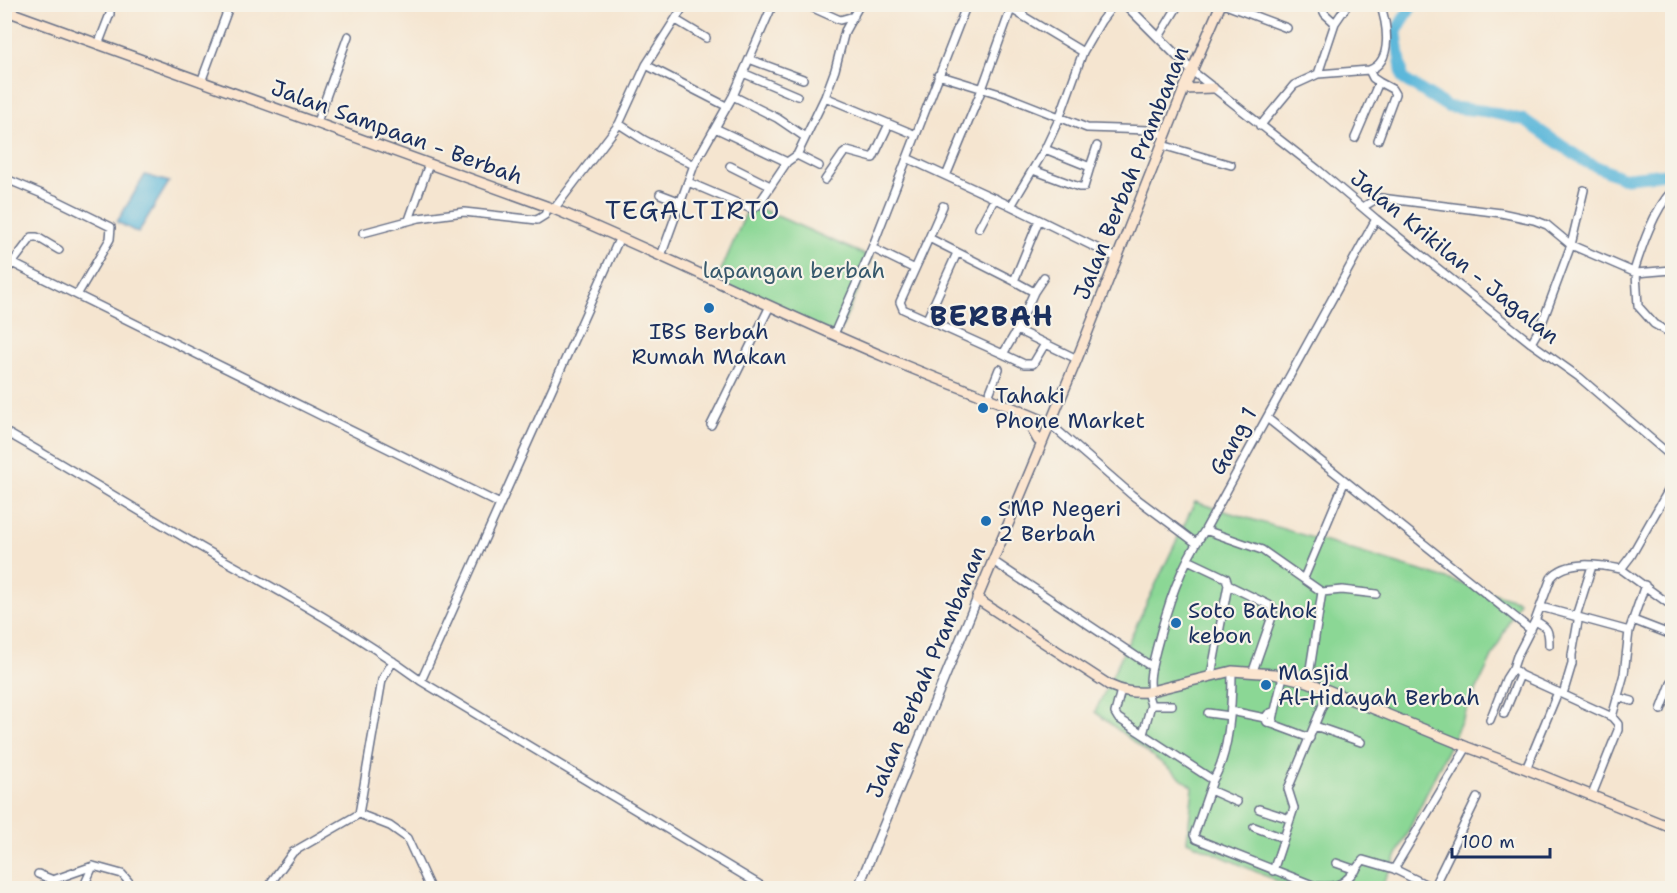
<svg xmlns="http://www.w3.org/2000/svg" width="1677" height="893" font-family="'Shantell Sans',sans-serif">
	<rect width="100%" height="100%" fill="#f7f3e8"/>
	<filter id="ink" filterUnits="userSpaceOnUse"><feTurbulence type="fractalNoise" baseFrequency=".0167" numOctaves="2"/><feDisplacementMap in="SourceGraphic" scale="12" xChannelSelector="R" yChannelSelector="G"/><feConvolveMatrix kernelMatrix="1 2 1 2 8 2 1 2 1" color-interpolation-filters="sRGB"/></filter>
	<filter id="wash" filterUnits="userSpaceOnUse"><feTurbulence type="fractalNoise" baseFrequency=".008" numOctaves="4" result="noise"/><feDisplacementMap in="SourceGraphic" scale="24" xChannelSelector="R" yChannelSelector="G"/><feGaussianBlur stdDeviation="1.35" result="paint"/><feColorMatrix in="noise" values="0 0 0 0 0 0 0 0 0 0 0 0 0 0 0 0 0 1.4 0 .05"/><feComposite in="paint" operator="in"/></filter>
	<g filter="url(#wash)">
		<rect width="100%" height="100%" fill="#f5e5d0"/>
		<path fill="#8bd795" stroke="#53837a" stroke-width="1.5" d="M750,204l122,54 -34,78 -122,-54z
			M1195,502l324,99 -138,287h-88l-106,-47 6,-54 -98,-75z"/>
		<path fill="#5cb7da" stroke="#3c739c" stroke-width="1.5" d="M145,175l24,7 -31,51 -21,-11z"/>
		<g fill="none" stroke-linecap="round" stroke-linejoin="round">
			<path stroke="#5cb7da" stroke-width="12" d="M1413,4l-17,27 7,48 45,28 36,4 40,9 62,42 37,16 49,-5"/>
		</g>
	</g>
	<g filter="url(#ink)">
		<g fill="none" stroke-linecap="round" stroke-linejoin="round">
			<defs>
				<path id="minor" d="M1003,4l80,48
					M1223,4l64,24
					M1320,4l5,10 10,9
					M1348,4l-13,19 -17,51 51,-4 4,8 6,4 -24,56
					M811,7l29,13 14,-4
					M1021,15l5,-11
					M676,20l30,18
					M1159,37l20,-33
					M98,45l12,-31v-5l-4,-5
					M749,59l54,20
					M646,65l80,41
					M1369,70c25,-8 18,-47 11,-66
					M1192,71l125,98 59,50 155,124 48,34 93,80
					M743,73l54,23
					M938,75l65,20 84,33 62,2 16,5
					M201,82l29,-78
					M733,96l44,22 28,19
					M825,97l91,38
					M317,122l31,-86
					M619,124l25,16 50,25
					M1260,126l34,-41 24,-11
					M715,128l72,34
					M1378,140l17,-46 -3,-5 -13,-7
					M1162,145l69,20
					M797,155l22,11
					M907,158l104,48 106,52
					M730,166l40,20
					M1090,167l7,-21
					M1033,170l46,17h5l6,-20 -45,-18
					M946,176l36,-87 29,-80
					M4,178l50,21 57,28 -1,12 -33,56
					M825,180l18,-26 4,-3 26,7 16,-34
					M688,182l61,26 4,1 5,-4 29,-43 10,-7 28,-58 10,-27 10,-39 15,-27
					M4,190l5,-10
					M660,194l21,8
					M1011,206l34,-57 14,-30 24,-67 18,-31 13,-17
					M1363,207l15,-9h3l120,15 33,7 13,5 24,20 13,-55
					M554,209l65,-85 27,-59 39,-61
					M409,220l20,-56
					M979,228l16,-30
					M363,233l56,-15 45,-6 73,8 8,-5 3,-8
					M929,238l14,-32
					M872,248l43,21 -15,33 3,7 100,45 14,-24 60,29
					M661,256l33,-91 39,-69 40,-92
					M4,259l496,245
					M915,269l14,-31 85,43 25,-61
					M1634,271c8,-25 20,-61 38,-80
					M1636,273l2,33 16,18 18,10
					M4,274l28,-37h5l22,13
					M1014,281l20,11
					M927,319l30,-66
					M1017,330l17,-38 10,-15
					M834,334l38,-86 95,-244
					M1531,343l10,-17 30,-81 65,28 36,-3
					M1003,354l21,10h9l12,-20
					M988,397l11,-28
					M1267,418l264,212
					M1049,423l83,72 64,48
					M711,425l59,-119
					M4,431c73,41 143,86 216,127 69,38 138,77 201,123l344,207
					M1205,530l57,20 60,42 -14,90
					M1188,560l38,18 2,7 41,20 4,3v6l-20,57
					M993,561l159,106
					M1621,569l51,37
					M1304,578l40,-95
					M1322,592l20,-2 34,4
					M1541,607l88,24
					M1633,620l39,15
					M1535,621c13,6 14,10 14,24
					M1211,675l17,-90
					M421,681l199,-444
					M1121,690l-6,23 3,5 95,62 -19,55 2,4 119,47c29,3 32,-6 48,-26l31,9 73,-122
					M1151,691c-3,-14 2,-28 5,-41 11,-43 24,-84 49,-120l171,-311
					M1563,694l9,-30v-9l6,-34 -1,-8 15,-47
					M1617,697l15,4
					M1151,705h21
					M1661,710l11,-29
					M1231,711l34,7
					M1275,711l-7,3 -3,4 2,4 43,16
					M1208,713l22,3
					M1504,714l16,-39
					M1612,717l12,-43 5,-43 16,-46
					M1490,720l16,-41 7,-11
					M1272,724l11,-48
					M1315,726l46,16
					M1143,734l8,-29 -4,-13
					M1526,769l32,-77
					M1213,780c17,-26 19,-79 19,-109
					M1210,790l27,12
					M1592,795l26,-65v-6l-6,-7 -92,-42 -7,-7 4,-12 18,-35 16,-43c15,-19 49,-13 70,-9l10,-13 41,-72
					M1259,809l31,10
					M359,814l31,12 17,12 23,50
					M1254,827l29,11
					M1336,863l20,7
					M1394,869l39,19
					M1273,871l21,-63 -6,-19 41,-99
					M38,874l15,6 40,-14 29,8 12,14
					M83,888l10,-22
					M267,888l26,-36 66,-38 23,-134 11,-19
					M1433,888l44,-90"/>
				<path id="tertiary" d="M1125,4l67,67
					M858,888l119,-289"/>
				<path id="secondary" d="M1221,4l-37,85 -107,270 -100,240 132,86c13,6 23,8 38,7l85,-21 42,3 34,8 159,65 59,22 146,59
					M4,10l550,199c112,47 220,101 331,148 54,24 110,42 164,66
					M1184,89l29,-1
					M1021,410l17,30 3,2"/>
			</defs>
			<use href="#minor" stroke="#676f86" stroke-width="10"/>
			<use href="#tertiary" stroke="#676f86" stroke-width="11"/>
			<use href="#secondary" stroke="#676f86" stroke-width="12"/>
			<use href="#minor" stroke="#fff" stroke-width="7"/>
			<use href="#tertiary" stroke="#fff" stroke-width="8"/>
			<use href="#secondary" stroke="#fbe5cf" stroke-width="9"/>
		</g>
	</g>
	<g fill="#1f6fb2" stroke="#f7f3e8" stroke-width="2">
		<circle cx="709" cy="308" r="6"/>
		<circle cx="983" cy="408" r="6"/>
		<circle cx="986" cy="521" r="6"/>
		<circle cx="1176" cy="623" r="6"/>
		<circle cx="1266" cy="685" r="6"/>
	</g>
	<g text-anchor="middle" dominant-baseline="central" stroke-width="4.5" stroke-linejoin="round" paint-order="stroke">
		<g font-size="22" fill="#1b2f5e" stroke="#f7f3e8">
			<text transform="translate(397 132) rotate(20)">Jalan Sampaan - Berbah</text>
			<text transform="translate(1131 173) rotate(-68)">Jalan Berbah Prambanan</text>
			<text transform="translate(1455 257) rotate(39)">Jalan Krikilan - Jagalan</text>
			<text transform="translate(1233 441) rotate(-61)">Gang 1</text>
			<text transform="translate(926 672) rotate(-67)">Jalan Berbah Prambanan</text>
		</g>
		<g font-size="22" fill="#37596c" stroke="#f7f3e8">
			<text x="794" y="270">lapangan berbah</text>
		</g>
		<g font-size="22" fill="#1b2f5e" stroke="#f7f3e8" text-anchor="start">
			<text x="709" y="331" text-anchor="middle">IBS Berbah<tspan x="709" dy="25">Rumah Makan</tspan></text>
			<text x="995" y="395">Tahaki<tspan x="995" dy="25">Phone Market</tspan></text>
			<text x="998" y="508">SMP Negeri<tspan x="998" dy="25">2 Berbah</tspan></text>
			<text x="1188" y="610">Soto Bathok<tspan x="1188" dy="25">kebon</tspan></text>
			<text x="1278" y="672">Masjid<tspan x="1278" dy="25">Al-Hidayah Berbah</tspan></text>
		</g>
		<g font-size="26" letter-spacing="1.5" fill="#1b2f5e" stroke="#f7f3e8">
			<text x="693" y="209">TEGALTIRTO</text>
		</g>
		<g font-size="28" font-weight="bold" letter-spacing="1.5" fill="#1b2f5e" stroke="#f7f3e8">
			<text x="992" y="316">BERBAH</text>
		</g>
	</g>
	<rect width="1677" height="893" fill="none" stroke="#f7f3e8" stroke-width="24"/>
	<path d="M1452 848v9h98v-9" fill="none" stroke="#1b2f5e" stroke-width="3"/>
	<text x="1461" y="848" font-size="18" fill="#1b2f5e" stroke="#f7f3e8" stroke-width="4.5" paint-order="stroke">100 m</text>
</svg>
